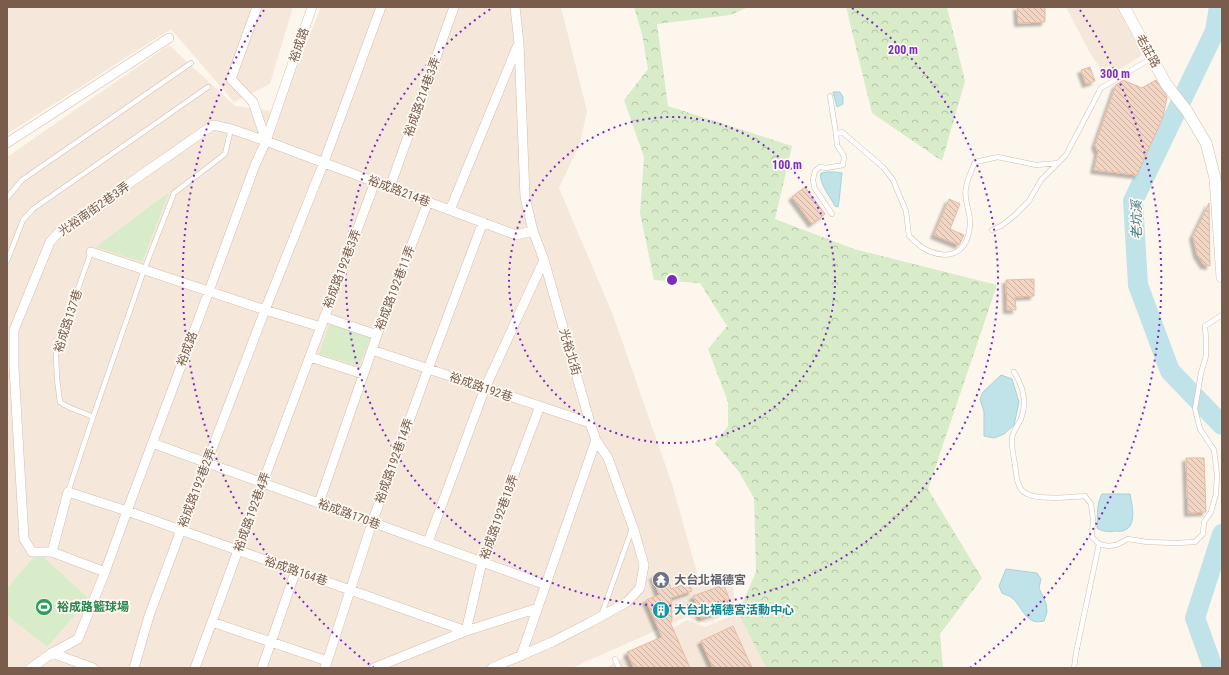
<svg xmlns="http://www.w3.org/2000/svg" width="1229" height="675" font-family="'Roboto Condensed','Noto Sans TC',sans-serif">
	<defs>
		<pattern id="forest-crowns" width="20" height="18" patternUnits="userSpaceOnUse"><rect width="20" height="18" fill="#d8ecc9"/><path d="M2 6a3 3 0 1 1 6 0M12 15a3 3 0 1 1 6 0" fill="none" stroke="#b4c2a5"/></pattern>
		<pattern id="building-back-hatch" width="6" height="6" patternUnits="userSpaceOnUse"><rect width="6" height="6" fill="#f3d5c3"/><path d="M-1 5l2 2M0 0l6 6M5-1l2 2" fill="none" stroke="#cab0a1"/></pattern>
		<filter id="shadow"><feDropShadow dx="-3.5" dy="3.5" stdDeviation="1" flood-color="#0004"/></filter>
	</defs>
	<rect width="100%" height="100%" fill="#fdf6ec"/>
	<path fill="#f5e8da" d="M7,7h286l-23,77 -36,18 -63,-73 -164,105z
		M321,7h240l26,104 -7,32 -21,45 54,127 59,169 26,92 34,-3 3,38 -29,12 -20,-6 -114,51h-565v-511l162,-112 66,61 44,6z
		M1066,7h52l24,48 -35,23 -17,-25z
		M738,613l28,55h-160l81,-48 18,7z"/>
	<path fill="#d8ecc9" d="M169,192l-27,70 -46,-15z
		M330,322l41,14 -12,30 -40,-12z
		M38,552l51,47 -42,48 -40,-32v-26z"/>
	<path fill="url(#forest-crowns)" d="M634,7h115l-19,8 -73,9 11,82 124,40 -17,73 79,30 143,36 -69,204 54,89 -42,56 3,34h-177l-28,-55 18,-41 -2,-74 -15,-26 -24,-29 13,-17v-24l-20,-53 19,-23 -27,-43 -46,-3 -14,-67 4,-56 -20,-57 24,-31 -6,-35z
		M846,7h101l18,74 -23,80 -70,-48z"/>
	<path fill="#bfe3e8" stroke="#a5d3da" d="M833,92h7l3,5v7l-6,3z
		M827,172h8l7,1 -3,28 -1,6 -3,-1c-4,-8 -17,-24 -14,-33z
		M1001,375l11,4 7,23 -5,23 -10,9 -10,4 -10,-2v-24l-4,-13 3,-7z
		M1102,494h28c2,10 7,31 -5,36 -2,2 -7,1 -9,1 -7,1 -13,1 -19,-3 1,-10 -1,-24 5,-34z
		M1006,569l31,4 4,6 -2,9 7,15 1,9 -3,9c-19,5 -21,-15 -33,-24 -3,-2 -6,-2 -9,-4l-3,-7z"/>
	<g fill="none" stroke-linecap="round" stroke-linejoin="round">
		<path stroke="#bfe3e8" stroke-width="20" d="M1219,7l-4,24 -82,170 5,84 32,86 52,54
			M1213,668l-18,-50 27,-84"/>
	</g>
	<path fill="url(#building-back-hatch)" stroke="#e6bba3" filter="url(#shadow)" d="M1017,7h28v15l-27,1z
		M1090,67l5,14 -9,3 -5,-14z
		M1123,80l19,8 14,-8 11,17 -4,20 -26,58 -43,-5 4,-18 -3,-7 21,-60z
		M805,187l20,27 -13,10 -20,-27z
		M949,199l11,5 -10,25 14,6 -5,10 -25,-10z
		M1209,203l1,63 -6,-1 -7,-11 -4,-18z
		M1034,279v17l-19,1 1,13h-9l-1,-30z
		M1186,458h18l2,54 -18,1z
		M665,572l6,17 18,-6 3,8 -21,7 1,23 -2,1 20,46h-56l-7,-16 35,-15 -16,-37 13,-5 -6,-19z
		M724,585l8,22 -31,11 -8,-22z
		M733,626l19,42h-39l-12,-27z"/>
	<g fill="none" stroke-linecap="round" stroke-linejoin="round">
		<defs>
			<path id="service" d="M830,96l6,38
				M7,198l15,-18 169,-117
				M832,214l-18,-27 -1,-8 2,-8 5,-4 6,1 17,-3 1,-9 -7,-11 -1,-11 6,-2 41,35 10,13 13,31 3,25c5,4 9,9 14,12 25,14 45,6 47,-24 1,-11 -7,-26 -4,-36 1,-9 6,-18 9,-26l23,-5 38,8 22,-2 8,-8 35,-67 51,-30
				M992,230l9,-4 14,-11 14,-14 12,-21 17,-17
				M7,261l16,-41 10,-11 175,-122
				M1014,372c9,14 13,31 7,47 -3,6 -8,12 -9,19 -1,6 2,21 3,27 1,8 1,17 6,24 8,13 49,8 64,7l6,8 2,15 -1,18 7,7 9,2 8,-1 12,-6 19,3 29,1 19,-1 8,-8 1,-12 7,-10 5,-18 1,-19 -3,-25 -14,-21 -5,-20 6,-36 5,-17v-16l-1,-14 17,-11
				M93,417l51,-147 30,-77 51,-39 6,-25
				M68,492l25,-75c-10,-5 -24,-8 -33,-15l-3,-23 -1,-24 5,-18 30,-85
				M601,616l31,-87
				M615,659l4,9
				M1074,668l2,-15 23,-109"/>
			<path id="minor" d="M257,7l-26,72 22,23 13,39
				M7,143l162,-105
				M390,187l64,-180
				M450,210l67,-163
				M91,252l174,58 56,17
				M324,317l53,18
				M372,350l218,73
				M310,357l53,17
				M152,443l394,142
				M319,503l58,-168 51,-133
				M428,542l57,-154 59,-128
				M52,552l16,-60 59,19 339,120 16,-69 7,-13 18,-56 33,-87
				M105,572l-53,-20h-20l-8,-13 -10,-171v-38l36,-88 8,-9 155,-108 18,4 35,12 250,94 17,-4
				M212,622l115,39
				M52,653l41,15
				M521,656l75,-216
				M31,668l21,-15 26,-14 27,-67 22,-61 82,-220 46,-126 11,-24 46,-134
				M134,668l15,-52 32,-86 84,-220 59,-148 57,-155
				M195,668l68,-186 112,-300
				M262,668l34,-98
				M325,668l48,-148 55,-151 55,-147
				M374,668l92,-37 72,-23
				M492,668l60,-26 39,-20 36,-20 13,-14 4,-23 -10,-35 -26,-72 -12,-18 -6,-17 -46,-163 -11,-29 -8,-34 -6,-154 -4,-36"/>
			<path id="tertiary" d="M1124,7l42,77 21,27 19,32 9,35 7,99"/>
		</defs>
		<use href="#service" stroke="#d1beb0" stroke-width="5.5"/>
		<use href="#minor" stroke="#d1beb0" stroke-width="10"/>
		<use href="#tertiary" stroke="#d1beb0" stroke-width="12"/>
		<use href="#service" stroke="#fff" stroke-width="4.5"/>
		<use href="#minor" stroke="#fff" stroke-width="9"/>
		<use href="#tertiary" stroke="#fff" stroke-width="11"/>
	</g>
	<g fill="none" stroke="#7b2cbf" stroke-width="2" stroke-dasharray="2 4">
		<circle cx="672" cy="280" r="163"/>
		<path d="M852 8A326 326 0 1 1 492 8"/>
		<path d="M374 668A489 489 0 0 1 264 10M1080 10A489 489 0 0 1 970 668"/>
	</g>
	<defs>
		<symbol id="temple-disc" viewBox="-11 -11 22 22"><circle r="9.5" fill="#6b7280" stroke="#fffaf3"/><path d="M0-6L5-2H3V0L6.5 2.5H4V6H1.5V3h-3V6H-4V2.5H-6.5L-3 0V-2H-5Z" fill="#fff"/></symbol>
		<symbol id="stadium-disc" viewBox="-11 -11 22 22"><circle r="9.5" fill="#2e9e5b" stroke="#fffaf3"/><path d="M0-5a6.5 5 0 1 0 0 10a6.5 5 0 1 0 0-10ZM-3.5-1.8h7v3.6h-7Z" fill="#fff"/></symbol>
		<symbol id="building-disc" viewBox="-11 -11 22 22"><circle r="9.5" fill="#0f9aa8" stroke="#fffaf3"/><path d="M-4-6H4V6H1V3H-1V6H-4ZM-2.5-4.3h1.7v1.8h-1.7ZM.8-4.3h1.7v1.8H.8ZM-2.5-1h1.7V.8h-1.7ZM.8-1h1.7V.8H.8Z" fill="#fff"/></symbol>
	</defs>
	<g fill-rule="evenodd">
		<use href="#temple-disc" x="651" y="570" width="20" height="20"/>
		<use href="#stadium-disc" x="34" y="597" width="20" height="20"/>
		<use href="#building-disc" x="651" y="600" width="20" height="20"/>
	</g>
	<g text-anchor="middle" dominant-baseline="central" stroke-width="3.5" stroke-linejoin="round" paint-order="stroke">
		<g font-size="12" fill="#7a5c4d" stroke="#fffaf3">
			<text transform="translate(299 45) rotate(-71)">裕成路</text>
			<text transform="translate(1148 51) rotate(61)">老莊路</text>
			<text transform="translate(422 97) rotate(-70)">裕成路214巷3弄</text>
			<text transform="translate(399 191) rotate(21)">裕成路214巷</text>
			<text transform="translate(94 209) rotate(-35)">光裕南街2巷3弄</text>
			<text transform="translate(342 269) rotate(-69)">裕成路192巷3弄</text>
			<text transform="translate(395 288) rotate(-69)">裕成路192巷11弄</text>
			<text transform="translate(68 321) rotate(-72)">裕成路137巷</text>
			<text transform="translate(187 349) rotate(-69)">裕成路</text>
			<text transform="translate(570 352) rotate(74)">光裕北街</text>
			<text transform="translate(481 387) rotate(19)">裕成路192巷</text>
			<text transform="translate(394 461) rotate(-70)">裕成路192巷14弄</text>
			<text transform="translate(197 488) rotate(-69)">裕成路192巷2弄</text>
			<text transform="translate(252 512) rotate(-70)">裕成路192巷4弄</text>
			<text transform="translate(349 514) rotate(20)">裕成路170巷</text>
			<text transform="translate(499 517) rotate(-70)">裕成路192巷18弄</text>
			<text transform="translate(296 571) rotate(19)">裕成路164巷</text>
		</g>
		<g font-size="12" font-weight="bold" fill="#5b616d" stroke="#fffaf3" text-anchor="start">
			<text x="674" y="580">大台北福德宮</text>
		</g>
		<g font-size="12" font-weight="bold" fill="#27864d" stroke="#fffaf3" text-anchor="start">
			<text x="57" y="607">裕成路籃球場</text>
		</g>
		<g font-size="12" font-weight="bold" fill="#0d838f" stroke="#fffaf3" text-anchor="start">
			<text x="674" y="610">大台北福德宮活動中心</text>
		</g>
		<g font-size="13" font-style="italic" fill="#437c86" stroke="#fffaf3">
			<text transform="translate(1136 220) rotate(-90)">老坑溪</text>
		</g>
	</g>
	<circle cx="672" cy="280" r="6" fill="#7b2cbf" stroke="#fffaf3" stroke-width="2"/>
	<g font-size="12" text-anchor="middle" font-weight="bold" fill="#7b2cbf" stroke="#fffaf3" stroke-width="3.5" stroke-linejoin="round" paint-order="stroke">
		<text x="903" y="54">200 m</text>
		<text x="1115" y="78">300 m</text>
		<text x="787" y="169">100 m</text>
	</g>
	<rect width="1229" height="675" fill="none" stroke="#7a5c4d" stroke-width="16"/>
</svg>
